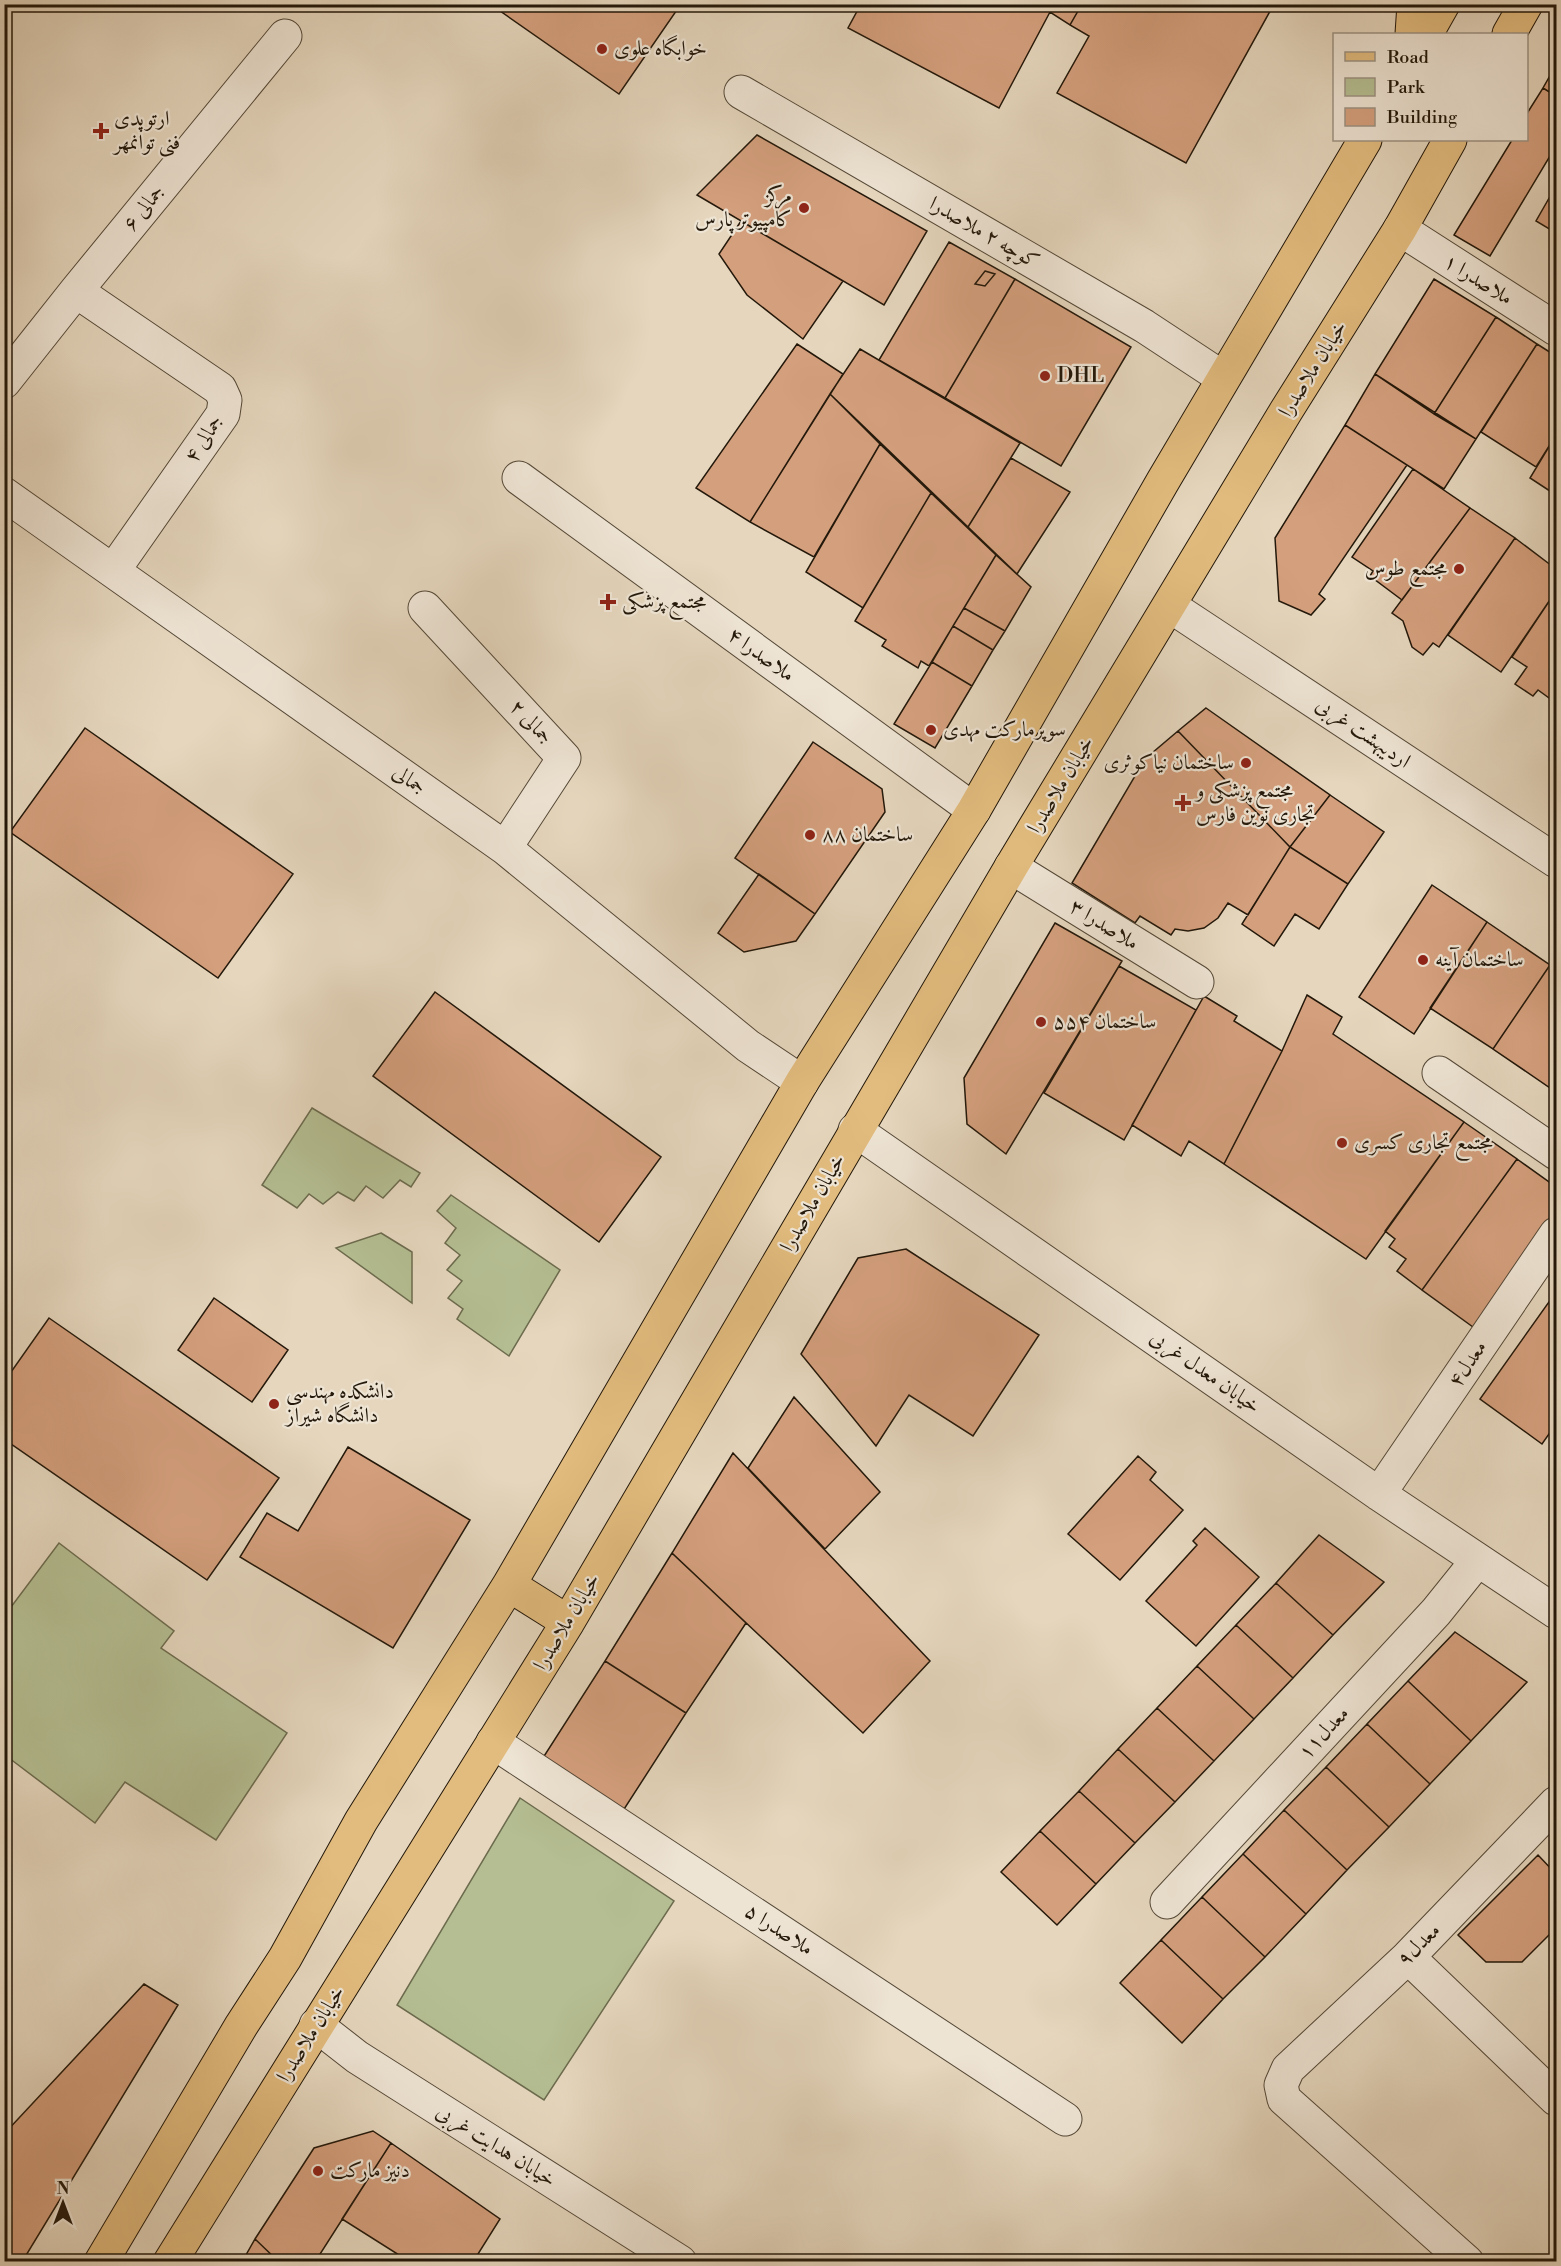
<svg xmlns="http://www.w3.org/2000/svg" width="1561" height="2266" font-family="'Libre Bodoni',Amiri,serif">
	<rect width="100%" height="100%" fill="#e5d6bd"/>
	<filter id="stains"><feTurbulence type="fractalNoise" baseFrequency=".00333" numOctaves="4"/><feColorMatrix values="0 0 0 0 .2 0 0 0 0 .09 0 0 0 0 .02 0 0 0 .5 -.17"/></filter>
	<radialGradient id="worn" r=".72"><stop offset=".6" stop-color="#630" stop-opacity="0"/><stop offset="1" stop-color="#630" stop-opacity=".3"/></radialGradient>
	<path fill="#b4be92" stroke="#6c6b4e" stroke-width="1.5" d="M312,1108l108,65 -9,14 -11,-7 -17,18 -17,-12 -12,15 -16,-9 -15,12 -14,-10 -12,14 -35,-23z
		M451,1195l109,75 -51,86 -52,-37 6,-10 -15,-11 14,-17 -15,-11 13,-15 -15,-12 11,-15 -19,-17z
		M381,1233l31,19v51l-76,-55z
		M59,1543l115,88 -13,17 126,85 -71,107 -91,-58 -30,41 -90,-68v-140z
		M520,1798l154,103 -130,199 -147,-95z"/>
	<path fill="#d49f7d" stroke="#23180a" stroke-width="1.5" d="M490,4h191l-62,90z
		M861,4h221l-12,21 -20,-13 -51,96 -151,-80z
		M1082,4h192l-88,159 -129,-70 32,-57 -19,-11z
		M1556,65v31l-13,-8z
		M1543,88l13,8v50l-66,110 -36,-21 58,-95h14v-25z
		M757,135l170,96 -43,74 -187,-110z
		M1556,186v47l-20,-12z
		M741,221l102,60 -40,58 -56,-44 -28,-41z
		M949,242l66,37 -70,119 -66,-38z
		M985,271l10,3 -10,12 -10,-2z
		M1015,279l116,68 -70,119 -116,-68z
		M1434,279l62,38 -62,97 -59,-40z
		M1496,317l41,27 -61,95 -42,-25z
		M797,344l46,30 -93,148 -54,-34z
		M1537,344l19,12v79l-20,32 -55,-35z
		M860,349l160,94 -52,84 -138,-133z
		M1375,374l101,65 -32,50 -99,-64z
		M830,394l50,50 -66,113 -64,-35z
		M1345,425l62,40 -88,129 6,5 -14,16 -32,-14 -4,-63z
		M1556,435v60l-26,-17z
		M880,444l51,49 -68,115 -57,-36z
		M1011,458l59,34 -53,82 -49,-47z
		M1413,469l57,39 -68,92 -32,-24 3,-5 -21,-14z
		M931,493l65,62 -67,111 -8,-5 -3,7 -36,-22 4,-6 -31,-19z
		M1470,508l45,30 -76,109 -6,-4 -10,12 -11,-8 -9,-26 -11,-8z
		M1515,538l41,31v22l-55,81 -53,-37z
		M996,555l35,32 -26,44 -41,-23z
		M1556,591v112l-18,-13 -5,6 -18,-12 12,-17 -15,-10z
		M964,608l41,23 -12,19 -40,-24z
		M953,626l40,24 -21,36 -40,-24z
		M932,662l40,24 -37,62 -41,-24z
		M1206,708l124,87 -40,52 -112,-116z
		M85,728l208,146 -75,104 -208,-146z
		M1178,731l112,116 -42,68 -20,-12 -10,15 -14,10 -16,3 -13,-2 -4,6 -31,-19 -5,7 -63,-40 73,-124z
		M813,742l69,47 3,23 -70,102 -80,-56z
		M1330,795l54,37 -36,52 -58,-37z
		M1290,847l58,37 -29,45 -24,-15 -21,32 -32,-22z
		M759,874l56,40 -19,27 -52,11 -26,-19z
		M1432,885l55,37 -73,112 -55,-37z
		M1487,922l63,43 -57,84 -63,-41z
		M1055,923l67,38 -116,193 -39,-30 -3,-46z
		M1550,965l6,5v122l-63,-43z
		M1119,966l77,44 -72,130 -80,-47z
		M435,992l226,165 -62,85 -226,-166z
		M1307,995l35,22 -9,17 131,88 -98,137 -142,-95 58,-113z
		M1204,996l33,20 -3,5 48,30 -58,113 -35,-23 -8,15 -49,-31z
		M1464,1122l53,37 -95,131 -25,-19 9,-12 -17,-12 6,-8 -10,-8z
		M1517,1159l39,28v25l-83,115 -51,-37z
		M906,1249l133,86 -66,101 -64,-41 -33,51 -75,-92 57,-96z
		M1556,1292v132l-14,20 -62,-45z
		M214,1298l74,52 -36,52 -74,-52z
		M49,1318l230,160 -72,102 -203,-141v-57z
		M794,1397l86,95 -55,57 -77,-81z
		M348,1447l122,73 -77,128 -153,-91 27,-44 31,18z
		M733,1453l197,208 -67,72 -191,-180z
		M1138,1456l18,16 -6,8 33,30 -63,70 -52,-46z
		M1205,1528l54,49 -63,69 -50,-45 51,-56 -4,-4z
		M1319,1535l65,47 -51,53 -57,-52z
		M672,1553l74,70 -60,90 -81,-52z
		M1276,1583l57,52 -40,43 -57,-53z
		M1236,1625l57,53 -39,41 -57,-53z
		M1455,1632l72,50 -56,59 -63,-60z
		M605,1661l81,52 -67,104 -80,-53z
		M1197,1666l57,53 -40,42 -57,-53z
		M1408,1681l63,60 -41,43 -63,-60z
		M1157,1708l57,53 -39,41 -57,-53z
		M1367,1724l63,60 -41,43 -63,-60z
		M1118,1749l57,53 -40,41 -56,-52z
		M1326,1767l63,60 -42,43 -63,-60z
		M1079,1791l56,52 -39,41 -56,-53z
		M1284,1810l63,60 -41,44 -63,-60z
		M1040,1831l56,53 -39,41 -56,-53z
		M1243,1854l63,60 -41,43 -63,-60z
		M1538,1855l18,19v54l-34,34h-36l-28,-27z
		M1202,1897l63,60 -42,42 -62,-59z
		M1161,1940l62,59 -41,44 -62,-60z
		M144,1984l34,21 -156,257h-18v-128z
		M373,2131l18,12 -76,119h-36l-24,-23 59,-91z
		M391,2143l109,76 -27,43h-63l-68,-43z
		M255,2239l24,23h-37z"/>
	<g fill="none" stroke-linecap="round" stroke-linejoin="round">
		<defs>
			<path id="minor" d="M741,92l403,234 79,52
				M1400,229l156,100
				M76,291l144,98 5,11 -2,14 -110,157
				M4,382l72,-91 209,-255
				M519,478l455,332
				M4,494l501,354 243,198 54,36
				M1170,606l386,255
				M425,608l139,150 -59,90
				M1011,867l186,115
				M1439,1073l117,80
				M855,1130l524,364 177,118
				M1379,1494l177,-260
				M493,1742l572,377
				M1167,1902l269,-290 41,-51
				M1408,1957l148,142
				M316,2025l41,32 323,205
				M1467,2262l-183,-163 -3,-14 7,-16 120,-112 148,-154"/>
			<path id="major" d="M1412,34l2,-30
				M1426,34l17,-30
				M1509,34l17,-30
				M509,1585l59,37
				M101,2262l140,-236 44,-68 76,-137 148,-236 293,-503 172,-272 189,-329 202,-341
				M170,2262l398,-640 443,-755 275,-456 114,-182 50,-89"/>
		</defs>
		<use href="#minor" stroke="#544837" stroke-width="35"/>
		<use href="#major" stroke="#23180a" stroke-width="35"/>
		<use href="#minor" stroke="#eee4d4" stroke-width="33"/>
		<use href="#major" stroke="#e2bb7e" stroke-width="33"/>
	</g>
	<g fill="#8f2418" stroke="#eee4d4" stroke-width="2">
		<circle cx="602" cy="49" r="6"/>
		<path d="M98 122h6v6h6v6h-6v6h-6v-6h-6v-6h6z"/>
		<circle cx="804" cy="208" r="6"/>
		<circle cx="1045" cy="376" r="6"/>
		<circle cx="1459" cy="569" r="6"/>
		<path d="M605 593h6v6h6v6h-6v6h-6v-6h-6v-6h6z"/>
		<circle cx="931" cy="730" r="6"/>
		<circle cx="1246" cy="763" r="6"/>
		<path d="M1180 794h6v6h6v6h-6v6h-6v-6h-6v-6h6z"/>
		<circle cx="810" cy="835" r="6"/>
		<circle cx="1423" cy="960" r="6"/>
		<circle cx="1041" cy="1022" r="6"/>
		<circle cx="1342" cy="1143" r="6"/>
		<circle cx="274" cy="1404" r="6"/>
		<circle cx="318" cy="2171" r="6"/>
	</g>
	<g text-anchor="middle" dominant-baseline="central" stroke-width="4.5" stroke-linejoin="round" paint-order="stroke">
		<g font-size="21" fill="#23180a" stroke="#eee4d4" text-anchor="start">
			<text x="614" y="49">خوابگاه علوی</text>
			<text x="114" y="119">ارتوپدی<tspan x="114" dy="24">فنی توانمهر</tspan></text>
			<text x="792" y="196" text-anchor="end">مرکز<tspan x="792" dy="24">کامپیوتر پارس</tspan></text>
			<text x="1057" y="376">DHL</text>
			<text x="1447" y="569" text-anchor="end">مجتمع طوس</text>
			<text x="622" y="602">مجتمع پزشکی</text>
			<text x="943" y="730">سوپرمارکت مهدی</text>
			<text x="1234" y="763" text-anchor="end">ساختمان نیاکوثری</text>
			<text x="1196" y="791">مجتمع پزشکی و<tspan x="1196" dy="24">تجاری نوین فارس</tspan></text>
			<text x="822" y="835">ساختمان ۸۸</text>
			<text x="1435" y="960">ساختمان آینه</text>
			<text x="1053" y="1022">ساختمان ۵۵۴</text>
			<text x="1354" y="1143">مجتمع تجاری کسری</text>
			<text x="286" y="1392">دانشکده مهندسی<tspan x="286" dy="24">دانشگاه شیراز</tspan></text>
			<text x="330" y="2171">دنیز مارکت</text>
		</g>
		<g font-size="21" fill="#23180a" stroke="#eee4d4">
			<text transform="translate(144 208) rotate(-51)">۶ جمالی</text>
			<text transform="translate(984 233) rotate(30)">کوچه ۲ ملاصدرا</text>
			<text transform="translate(1478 280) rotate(32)">۱ ملاصدرا</text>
			<text transform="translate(1313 369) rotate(-58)">خیابان ملاصدرا</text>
			<text transform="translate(204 439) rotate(-57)">۴ جمالی</text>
			<text transform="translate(761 655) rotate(36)">۴ ملاصدرا</text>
			<text transform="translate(531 722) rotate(47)">۲ جمالی</text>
			<text transform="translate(1363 733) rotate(34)">اردیبهشت غربی</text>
			<text transform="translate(409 780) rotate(35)">جمالی</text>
			<text transform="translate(1061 785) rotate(-59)">خیابان ملاصدرا</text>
			<text transform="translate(1104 925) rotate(32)">۳ ملاصدرا</text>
			<text transform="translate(813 1203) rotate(-60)">خیابان ملاصدرا</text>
			<text transform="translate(1468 1364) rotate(-56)">معدل۴</text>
			<text transform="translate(1205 1372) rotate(35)">خیابان معدل غربی</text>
			<text transform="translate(567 1622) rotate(-59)">خیابان ملاصدرا</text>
			<text transform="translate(1324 1733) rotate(-47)">معدل۱۱</text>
			<text transform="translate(779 1930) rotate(33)">۵ ملاصدرا</text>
			<text transform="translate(1419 1945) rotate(-45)">معدل۹</text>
			<text transform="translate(311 2034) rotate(-58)">خیابان ملاصدرا</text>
			<text transform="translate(496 2146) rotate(32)">خیابان هدایت غربی</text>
		</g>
	</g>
	<rect width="1561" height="2266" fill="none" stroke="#e5d6bd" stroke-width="24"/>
	<rect x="6" y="6" width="1549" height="2254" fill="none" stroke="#23180a" stroke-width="3"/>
	<rect x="12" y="12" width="1537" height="2242" fill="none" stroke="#23180a" stroke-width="1.5"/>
	<rect x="1333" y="33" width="195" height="108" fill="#eee4d4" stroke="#9d9283" stroke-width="1.5"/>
	<rect x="1345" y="52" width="30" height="9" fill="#e2bb7e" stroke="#9d9283" stroke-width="1.5"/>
	<text x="1387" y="63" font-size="18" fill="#23180a">Road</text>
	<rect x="1345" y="78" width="30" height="18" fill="#b4be92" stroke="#9d9283" stroke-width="1.5"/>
	<text x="1387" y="93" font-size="18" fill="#23180a">Park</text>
	<rect x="1345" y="108" width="30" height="18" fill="#d49f7d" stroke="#9d9283" stroke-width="1.5"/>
	<text x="1387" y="123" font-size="18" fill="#23180a">Building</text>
	<g transform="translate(63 2203)" stroke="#eee4d4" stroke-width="4.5" paint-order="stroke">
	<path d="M0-4.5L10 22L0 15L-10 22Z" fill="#23180a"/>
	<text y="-9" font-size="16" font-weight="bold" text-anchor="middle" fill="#23180a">N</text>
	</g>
	<rect width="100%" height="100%" filter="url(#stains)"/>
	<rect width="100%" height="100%" fill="url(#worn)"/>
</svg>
